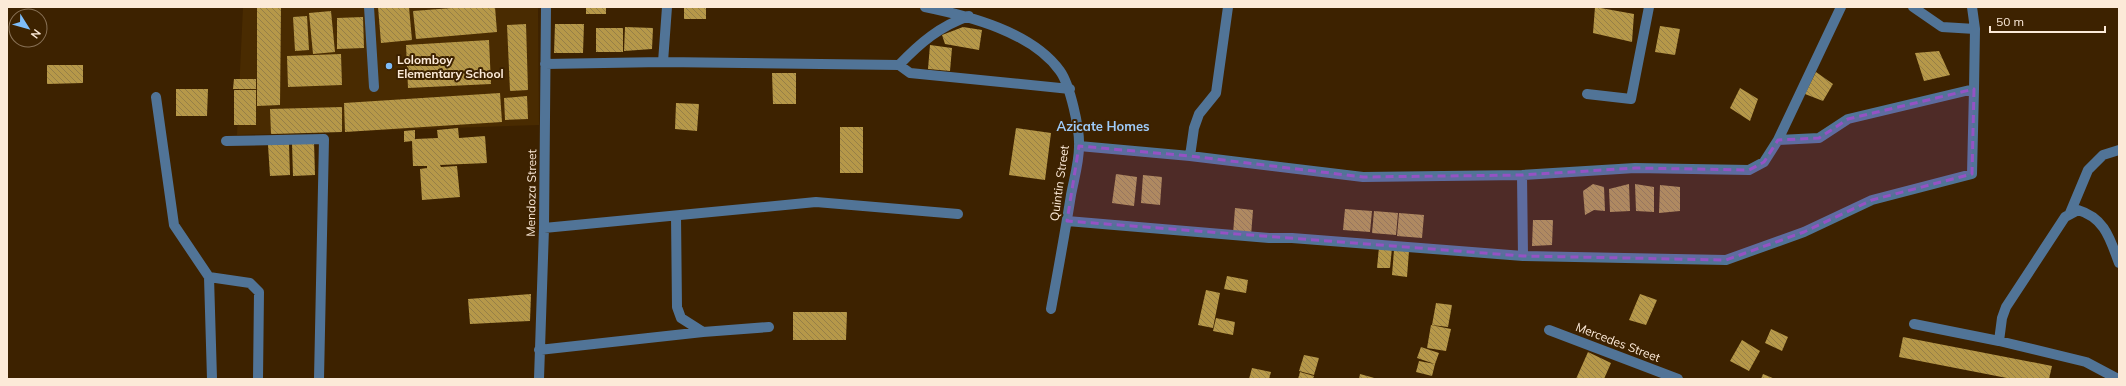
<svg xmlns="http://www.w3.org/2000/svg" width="2126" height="386" font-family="Mulish,sans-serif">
	<defs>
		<pattern id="building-back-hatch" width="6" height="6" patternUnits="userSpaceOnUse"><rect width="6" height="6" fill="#b69849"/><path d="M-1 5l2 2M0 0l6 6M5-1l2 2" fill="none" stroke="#967f47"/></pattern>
	</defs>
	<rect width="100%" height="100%" fill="#3d2200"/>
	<path fill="#492b01" d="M243,7h295l1,118 -302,10z"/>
	<path fill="url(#building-back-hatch)" d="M257,7h24l-1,98 -23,1z
		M378,7h31l3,33 -31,3z
		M465,7h30l2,25 -81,7 -3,-28z
		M586,7h20v7h-20z
		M684,7h22v12h-22z
		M1595,7l39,7 -2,28 -39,-9z
		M331,11l4,41 -22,2 -4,-41z
		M307,16l2,34 -14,1 -2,-34z
		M363,17l1,31 -27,1v-31z
		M526,24l2,66 -18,1 -3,-66z
		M555,24h29l-1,29h-29z
		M1660,26l20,3 -5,26 -20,-3z
		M625,27l28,1 -1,21 -28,2z
		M963,27l19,3 -3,20 -34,-6 -3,-9z
		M596,28h27v24h-27z
		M489,40l2,44 -83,4 -2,-43z
		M930,45l22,3 -2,23 -22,-2z
		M1939,51l11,24 -26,6 -9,-28z
		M341,54l1,31 -54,2 -1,-31z
		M47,65h36v18l-36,1z
		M1816,72l17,12 -10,17 -18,-7z
		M772,73h24v31h-23z
		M234,79h22v10h-23z
		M1740,88l18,11 -8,22 -20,-13z
		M176,89h32l-1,27h-31z
		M234,90h22v35h-22z
		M500,93l2,29 -157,10 -1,-29z
		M527,96l1,23 -23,1 -1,-22z
		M676,103l23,1 -2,27 -22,-2z
		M342,107v25l-71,2 -1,-25z
		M840,127h23v46h-23z
		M458,128l1,10 26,-2 2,27 -47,2 1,2 16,-1 3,31 -38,3 -2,-31 7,-1v-2h-14l-1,-25 -8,1v-11l11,-1v9l23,-1 -1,-8z
		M1016,128l35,5 -6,47 -36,-5z
		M314,142l1,33 -22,1 -1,-33z
		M289,144l1,31 -20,1 -2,-31z
		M1116,174l21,3 -3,29 -22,-3z
		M1143,175l19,2 -2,28 -19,-2z
		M1593,184l11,3 1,24 -11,-1 -9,5 -2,-24z
		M1629,184l1,27 -20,1 -1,-23z
		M1635,184l19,3v25l-18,-1z
		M1660,185l20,2v24l-21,2z
		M1235,208l18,2 -2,26 -18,-2z
		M1345,209l27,2 -2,21 -27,-2z
		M1374,211l24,2 -2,22 -24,-2z
		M1399,213l25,2 -2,23 -25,-2z
		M1533,220h20l-1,25 -20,1z
		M1379,247l13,1 -2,20h-13z
		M1394,250l15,1 -2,26 -15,-2z
		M1227,276l21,4 -2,13 -22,-4z
		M1206,290l14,3 -7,35 -15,-3z
		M531,294l-1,27 -60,3 -2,-25z
		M1640,294l17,6 -11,25 -17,-5z
		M1436,303l16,2 -4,22 -16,-2z
		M793,312h54l-1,28h-53z
		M1216,318l19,4 -2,13 -20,-4z
		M1431,325l20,4 -5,22 -19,-3z
		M1771,329l17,8 -6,14 -17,-8z
		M1903,337l149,29 -3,13h-37l-113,-22z
		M1742,340l18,11 -11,20 -19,-10z
		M1421,347l18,6 -4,11 -18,-6z
		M1588,352l23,11 -7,16h-28z
		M1304,355l15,3 -5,17 -15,-4z
		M1419,361l16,3 -3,12 -16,-4z
		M1252,368l19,4 -2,7h-20z
		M1300,372l14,4 -1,3h-15z
		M1360,374l18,5h-19z
		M1763,374l12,5h-14z"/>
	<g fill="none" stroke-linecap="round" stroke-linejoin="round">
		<path stroke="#517497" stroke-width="10" d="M369,7l5,80
			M925,7c44,9 107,25 135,64 10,14 20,58 19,76 0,15 -5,32 -8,48 -6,38 -13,76 -20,114
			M1913,7l29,20 33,2
			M1972,7l3,22 -1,60
			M663,62l4,-55
			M545,64l118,-2 236,3 11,8 160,16
			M899,65c21,-22 41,-39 70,-49
			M1587,94l44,5 18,-92
			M156,97l18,128 35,52 3,102
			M226,141l98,-2 -5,240
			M1079,146l111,10 173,21 159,-2 113,-7 114,2 15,-8 14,-22 63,-133
			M1190,156l4,-28 5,-14 17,-21 12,-86
			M1522,175l1,81
			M2070,213l18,-43 15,-15 16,-5
			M676,216l1,91 4,11 22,14
			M1067,221l202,17h23l231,18 203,4 78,-28 68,-32 100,-26 2,-85 -126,30 -29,19 -41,2
			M544,228l272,-26 142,12
			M209,277l41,6 9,9 -1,87
			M1914,324l85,17 87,21 32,17
			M1549,330l129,49
			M1999,341l3,-23 4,-11 59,-90 13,-7c27,8 32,29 41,53
			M539,350l164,-18 66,-5
			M539,379l5,-151 2,-221"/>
	</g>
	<path fill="#9552c4" fill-opacity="0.2" stroke="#9552c4" stroke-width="3" stroke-dasharray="8 5" stroke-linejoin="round" d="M1974,89l-2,85 -100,26 -68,32 -78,28 -203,-4 -456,-35 12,-75 111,10 173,21 159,-2 113,-7 114,2 15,-8 14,-22 41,-2 29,-19z"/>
	<circle fill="#7ebdf9" stroke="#3d2200" stroke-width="1.5" cx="389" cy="66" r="4"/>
	<g text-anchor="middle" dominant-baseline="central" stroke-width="4" stroke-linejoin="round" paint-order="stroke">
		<g font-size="12" font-weight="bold" fill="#fcead8" stroke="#3d2200" text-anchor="start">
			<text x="397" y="59">Lolomboy<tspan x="397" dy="14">Elementary School</tspan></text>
		</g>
		<g font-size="12" fill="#fcead8" stroke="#3d2200">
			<text transform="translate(1059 183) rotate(-82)">Quintin Street</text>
			<text transform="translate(531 193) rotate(-89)">Mendoza Street</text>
			<text transform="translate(1618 342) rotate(21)">Mercedes Street</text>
		</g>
		<g font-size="13" font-weight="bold" fill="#9ecbf9" stroke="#3d2200">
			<text x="1103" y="126">Azicate Homes</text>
		</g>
	</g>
	<rect width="2126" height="386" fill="none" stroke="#fcead8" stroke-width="16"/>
	<g transform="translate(28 28) rotate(127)"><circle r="19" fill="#3d2200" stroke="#897256"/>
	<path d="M0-3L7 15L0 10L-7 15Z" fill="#7ebdf9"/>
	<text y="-6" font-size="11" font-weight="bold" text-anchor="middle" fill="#fcead8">N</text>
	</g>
	<path d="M1990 26v6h115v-6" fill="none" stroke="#fcead8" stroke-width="2"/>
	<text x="1996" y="26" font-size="12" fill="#fcead8" stroke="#3d2200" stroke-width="3" paint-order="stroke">50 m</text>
</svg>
